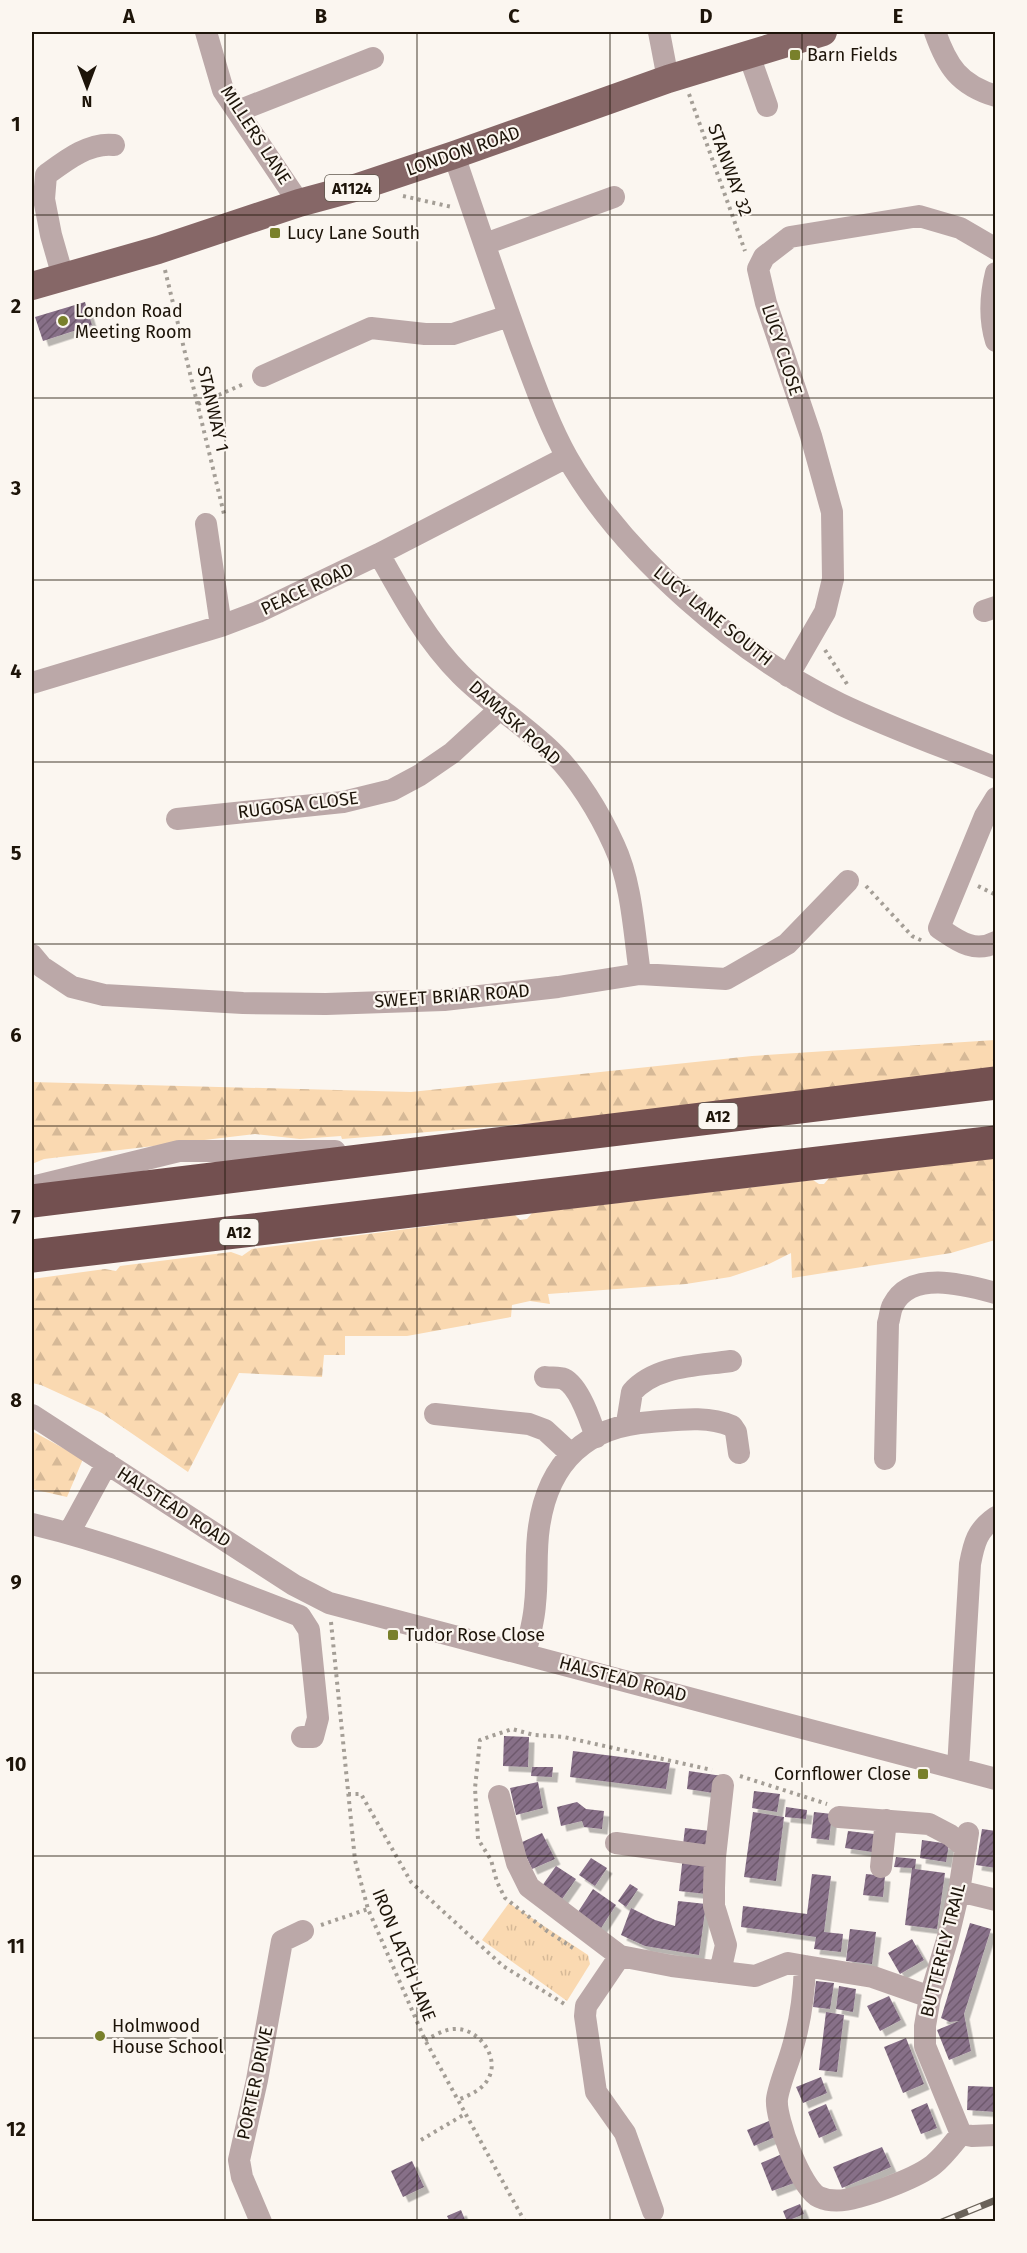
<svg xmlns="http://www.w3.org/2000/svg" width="1027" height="2253" font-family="'Fira Sans',sans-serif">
	<defs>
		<pattern id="forest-firs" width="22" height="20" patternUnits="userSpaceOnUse" patternTransform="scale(1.5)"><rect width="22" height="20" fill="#fad9b1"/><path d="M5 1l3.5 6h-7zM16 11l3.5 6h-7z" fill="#d6b997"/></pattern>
		<pattern id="park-tufts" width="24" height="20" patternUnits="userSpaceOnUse" patternTransform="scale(1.5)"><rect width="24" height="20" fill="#fad9b1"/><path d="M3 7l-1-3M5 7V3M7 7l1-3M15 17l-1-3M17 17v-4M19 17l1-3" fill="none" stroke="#d6b997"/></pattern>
		<pattern id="building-hatch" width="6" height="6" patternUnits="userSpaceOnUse" patternTransform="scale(1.5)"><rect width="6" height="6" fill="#876f88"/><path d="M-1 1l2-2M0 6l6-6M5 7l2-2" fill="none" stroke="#6e5a6d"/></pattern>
		<filter id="shadow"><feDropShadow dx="5.5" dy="5.5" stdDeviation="0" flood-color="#0004"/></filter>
	</defs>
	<rect width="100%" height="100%" fill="#fbf6f0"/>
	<path fill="url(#forest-firs)" d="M995,1040v31l-374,45 -279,23 -1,-3 -41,3 -45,-5 -211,25 -12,5v-82l379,10 341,-36z
		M995,1158v82l-44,13 -159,25 -1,-25 -22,11 -39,13 -44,7 -138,10 2,10 -20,-3 -18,4 -1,12 -104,19h-62v19h-21l-2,22 -83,-4 -51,99 -86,-59 -61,-28 -9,-2v-104l73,-10 11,2 4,-5 111,-14 11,4 10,-7 263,-34 5,5 7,-1 5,-6 281,-33 6,4h5l5,-6z
		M32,1431l51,28 -16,38 -35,-8z"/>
	<path fill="url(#park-tufts)" d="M509,1903l79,52 2,9 -23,37 -85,-61z"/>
	<path fill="url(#building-hatch)" filter="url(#shadow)" d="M85,302l7,23 -49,16 -8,-24z
		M504,1736l25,1 -1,30 -25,-1z
		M573,1751l97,12 -4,26 -96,-12z
		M532,1767h21l-1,10 -21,-1z
		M689,1771l33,5 -2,18 -33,-5z
		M538,1782l5,26 -27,7 -6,-27z
		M754,1791l26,3 -3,18 -25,-4z
		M577,1802l9,7 18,2 -2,18 -18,-2 -2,-6 -21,5 -4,-19z
		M786,1807l21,3 -1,9 -21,-2z
		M753,1812l31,5 -8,64 -32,-4z
		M814,1812l18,2 -3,26 -18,-2z
		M685,1828l25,3 -3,18 -24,-4z
		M982,1829l14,2v37l-20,-3z
		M848,1831l26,3 -2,18 -27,-4z
		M542,1833l13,26 -23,10 -12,-26z
		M922,1840l27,4 -3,18 -26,-4z
		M683,1856l27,3 -4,35 -27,-3z
		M896,1857l20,2 -1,10 30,4 -8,56 -32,-4 7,-57 -18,-1z
		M591,1858l16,10 -12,18 -16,-11z
		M556,1866l20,13 -14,20 -20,-13z
		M812,1874l19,2 -7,56 19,2 -2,18 -27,-3 2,-12 -75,-10 2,-21 64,8z
		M866,1874l19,2 -2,21 -20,-2z
		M630,1884l8,5 -12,18 -8,-6z
		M593,1889l23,16 -15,23 -23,-16z
		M678,1901l28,3 -7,51 -54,-9 -24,-11 10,-27 24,12 20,6z
		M970,1923l21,6 -27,85 7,37 -22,9 -12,-30 22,-9 -9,1 -9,-4z
		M850,1929l26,3 -4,32 -26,-3z
		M912,1939l12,21 -24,14 -12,-21z
		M816,1981l18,2 -4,26 -17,-2z
		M839,1986l17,3 -3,23 -17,-3z
		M889,1996l12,24 -21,11 -13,-25z
		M826,2012l18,3 -7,57 -18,-2z
		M906,2038l18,46 -21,9 -19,-46z
		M821,2077l6,16 -24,10 -7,-16z
		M968,2086l28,1v25l-29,-2z
		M927,2103l10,25 -16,6 -10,-24z
		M826,2104l11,26 -18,8 -11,-26z
		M769,2121l6,16 -21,9 -7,-16z
		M882,2147l9,20 -49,21 -9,-21z
		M782,2154l12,29 -22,8 -11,-28z
		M412,2161l12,26 -21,10 -12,-26z
		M800,2204l4,10 -17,7 -4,-10z
		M461,2210l5,12h-16l-3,-6z"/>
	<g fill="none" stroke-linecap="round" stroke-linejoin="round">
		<path stroke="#a49e96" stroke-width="4" stroke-dasharray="3 4.5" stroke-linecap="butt" d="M689,94l56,157
			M403,196l49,11
			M165,270l59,244
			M198,404l48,-21
			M825,650l22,34
			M866,886l46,50 13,6
			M978,886l18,9
			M331,1622l24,238 13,49 57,131 100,182
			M740,1776l87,28
			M348,1794h13l50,88 92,84 63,39
			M321,1925l47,-16
			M573,1948l-26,-17 -42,-33 -8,-16 -6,-22 -13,-21 -3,-51 5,-48 32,-11 22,6 30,2 148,33
			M425,2040c9,-4 19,-11 30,-11 22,-1 43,25 35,46 -6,15 -19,19 -32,25
			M421,2140l44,-26"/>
		<path stroke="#bba8a8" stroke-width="22" d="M206,32l17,58 76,113
			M659,32l9,47
			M935,32c12,34 24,53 61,64
			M749,55l18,51
			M238,111l135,-53
			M454,155c22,65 44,130 67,193 14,37 27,75 46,109 56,99 172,198 273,247 50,24 104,43 156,64
			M485,244l129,-47
			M996,273c-6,24 -7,45 0,68
			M63,277l-12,-42 -7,-36 2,-24c19,-14 43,-33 68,-30
			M263,376l108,-48 54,6h28l56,-18
			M206,524l15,102
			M379,554c24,43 47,86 82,121 28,28 62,49 90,76 26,24 49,63 63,94 18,38 20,88 26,129
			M984,611l12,-4
			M788,676l37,-64 8,-33 -1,-67 -21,-76 -45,-133 -8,-34 6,-12 26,-20 129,-21 41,12 36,21
			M32,683l189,-57 37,-14 121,-58 188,-97
			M996,798l-11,18 -46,112c18,12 35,26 57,14
			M177,819l166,-17 49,-12 28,-15 32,-22 48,-44
			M32,955l10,12 30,20 32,8 139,8 83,1 118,-4 114,-13 82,-13 86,5 61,-35 61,-63
			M32,1187l147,-36h156
			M545,1377c6,1 14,0 19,2 15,7 27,43 32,58
			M435,1414l94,10 16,6 26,24
			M32,1415l262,170 35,18 667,176
			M627,1423l5,-31c24,-27 65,-26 99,-31
			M885,1459l3,-136c2,-5 2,-13 5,-18 18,-36 73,-20 103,-12
			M32,1524c92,22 179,58 268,92l9,14 9,88 -5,19h-11
			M69,1533l38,-70
			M525,1654c4,-16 9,-33 10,-50 3,-25 0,-52 4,-77 9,-64 47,-101 112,-105 26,-2 56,-7 81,4l4,6 3,21
			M958,1768l12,-204c4,-21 7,-34 26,-47
			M499,1796l18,67 12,24 91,69 52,10 83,10 33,-13 17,3 68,11 57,20
			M839,1817l90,7 21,11 16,13
			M968,1833l-9,58 -11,46 -18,60 -5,29v20l36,88 11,2 24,-1
			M616,1843l99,14
			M881,1867l5,-47
			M959,1891l37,9
			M620,1956l-34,50 -1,10 11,76 29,41 28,78
			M805,1966c-1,28 -4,53 -12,80 -4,16 -14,38 -16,53 -2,19 24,90 42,98 13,6 26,4 39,0 20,-5 60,-20 75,-32 11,-9 19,-20 28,-31
			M720,1972l6,-27 -12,-39v-18l1,-31 8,-72
			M261,2222l-19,-45 -3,-17 18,-80 25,-139 21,-10"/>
		<path stroke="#866767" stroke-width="28" d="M32,286l126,-36 141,-47 59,-16 96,-32 214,-76 155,-47"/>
		<path stroke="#735050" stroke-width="33" d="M32,1201l964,-118
			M32,1256l964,-114"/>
		<defs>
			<path id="rail" d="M942,2222l54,-22"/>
		</defs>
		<use href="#rail" stroke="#6a6259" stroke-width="7"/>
		<use href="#rail" stroke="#fbf6f0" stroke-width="4.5" stroke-dasharray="14" stroke-linecap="butt"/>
	</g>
	<path fill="none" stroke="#1d1409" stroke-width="1.5" stroke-opacity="0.55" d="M225,32v2190M417,32v2190M610,32v2190M802,32v2190M32,215h964M32,398h964M32,580h964M32,762h964M32,944h964M32,1126h964M32,1309h964M32,1491h964M32,1673h964M32,1856h964M32,2038h964"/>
	<g fill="#79802b" stroke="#fbf6f0" stroke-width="2">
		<rect x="789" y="49" width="12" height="12" rx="3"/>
		<rect x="269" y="227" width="12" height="12" rx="3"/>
		<circle cx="63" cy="321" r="6"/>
		<rect x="387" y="1629" width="12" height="12" rx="3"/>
		<rect x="917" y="1768" width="12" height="12" rx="3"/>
		<circle cx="100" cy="2036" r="6"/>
	</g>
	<g text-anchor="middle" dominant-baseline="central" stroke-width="4.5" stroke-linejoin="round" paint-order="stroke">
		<g fill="#fbf6f0" stroke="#60584e" stroke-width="1.5">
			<rect x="325" y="175" width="54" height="26" rx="4.5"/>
			<rect x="698.5" y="1103" width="39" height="26" rx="4.5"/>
			<rect x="219.5" y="1219" width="39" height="26" rx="4.5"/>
		</g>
		<g font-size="16" font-weight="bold" fill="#1d1409">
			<text x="352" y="188">A1124</text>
			<text x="718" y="1116">A12</text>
			<text x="239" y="1232">A12</text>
		</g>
		<g font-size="18" fill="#1d1409" stroke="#fbf6f0" text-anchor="start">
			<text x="807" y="55">Barn Fields</text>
			<text x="287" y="233">Lucy Lane South</text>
			<text x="75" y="311">London Road<tspan x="75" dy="21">Meeting Room</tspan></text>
			<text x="405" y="1635">Tudor Rose Close</text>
			<text x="911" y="1774" text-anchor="end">Cornflower Close</text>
			<text x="112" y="2026">Holmwood<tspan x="112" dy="21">House School</tspan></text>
		</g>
		<g font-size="18" fill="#1d1409" stroke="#fbf6f0">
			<text transform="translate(256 135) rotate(57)">MILLERS LANE</text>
			<text transform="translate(463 151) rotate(-19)">LONDON ROAD</text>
			<text transform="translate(730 170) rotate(70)">STANWAY 32</text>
			<text transform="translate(782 350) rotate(72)">LUCY CLOSE</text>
			<text transform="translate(213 409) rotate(77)">STANWAY 1</text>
			<text transform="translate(307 589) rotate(-25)">PEACE ROAD</text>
			<text transform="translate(713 616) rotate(39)">LUCY LANE SOUTH</text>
			<text transform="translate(515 723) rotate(42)">DAMASK ROAD</text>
			<text transform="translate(298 805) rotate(-7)">RUGOSA CLOSE</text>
			<text transform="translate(452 996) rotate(-4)">SWEET BRIAR ROAD</text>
			<text transform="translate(174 1507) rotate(33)">HALSTEAD ROAD</text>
			<text transform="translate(623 1679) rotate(15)">HALSTEAD ROAD</text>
			<text transform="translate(943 1950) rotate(-76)">BUTTERFLY TRAIL</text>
			<text transform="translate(404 1955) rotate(68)">IRON LATCH LANE</text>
			<text transform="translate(255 2083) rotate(-78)">PORTER DRIVE</text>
		</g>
	</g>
	<rect width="1027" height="2253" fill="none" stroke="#fbf6f0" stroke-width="66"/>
	<g transform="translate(87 87) rotate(180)" stroke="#fbf6f0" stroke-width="4.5" paint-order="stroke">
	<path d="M0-4.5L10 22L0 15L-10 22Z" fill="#1d1409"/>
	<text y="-9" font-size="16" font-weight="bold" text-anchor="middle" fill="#1d1409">N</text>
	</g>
	<rect x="33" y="33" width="961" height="2187" fill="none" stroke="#1d1409" stroke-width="2"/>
	<g font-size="20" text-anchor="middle" font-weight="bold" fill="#1d1409">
		<text x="129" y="23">A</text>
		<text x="321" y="23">B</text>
		<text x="514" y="23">C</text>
		<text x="706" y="23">D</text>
		<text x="898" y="23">E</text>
		<text x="16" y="131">1</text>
		<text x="16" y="313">2</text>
		<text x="16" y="495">3</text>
		<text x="16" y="678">4</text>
		<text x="16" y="860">5</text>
		<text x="16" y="1042">6</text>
		<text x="16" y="1224">7</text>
		<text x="16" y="1407">8</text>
		<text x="16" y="1589">9</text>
		<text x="16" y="1771">10</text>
		<text x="16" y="1953">11</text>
		<text x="16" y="2136">12</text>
	</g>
</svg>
